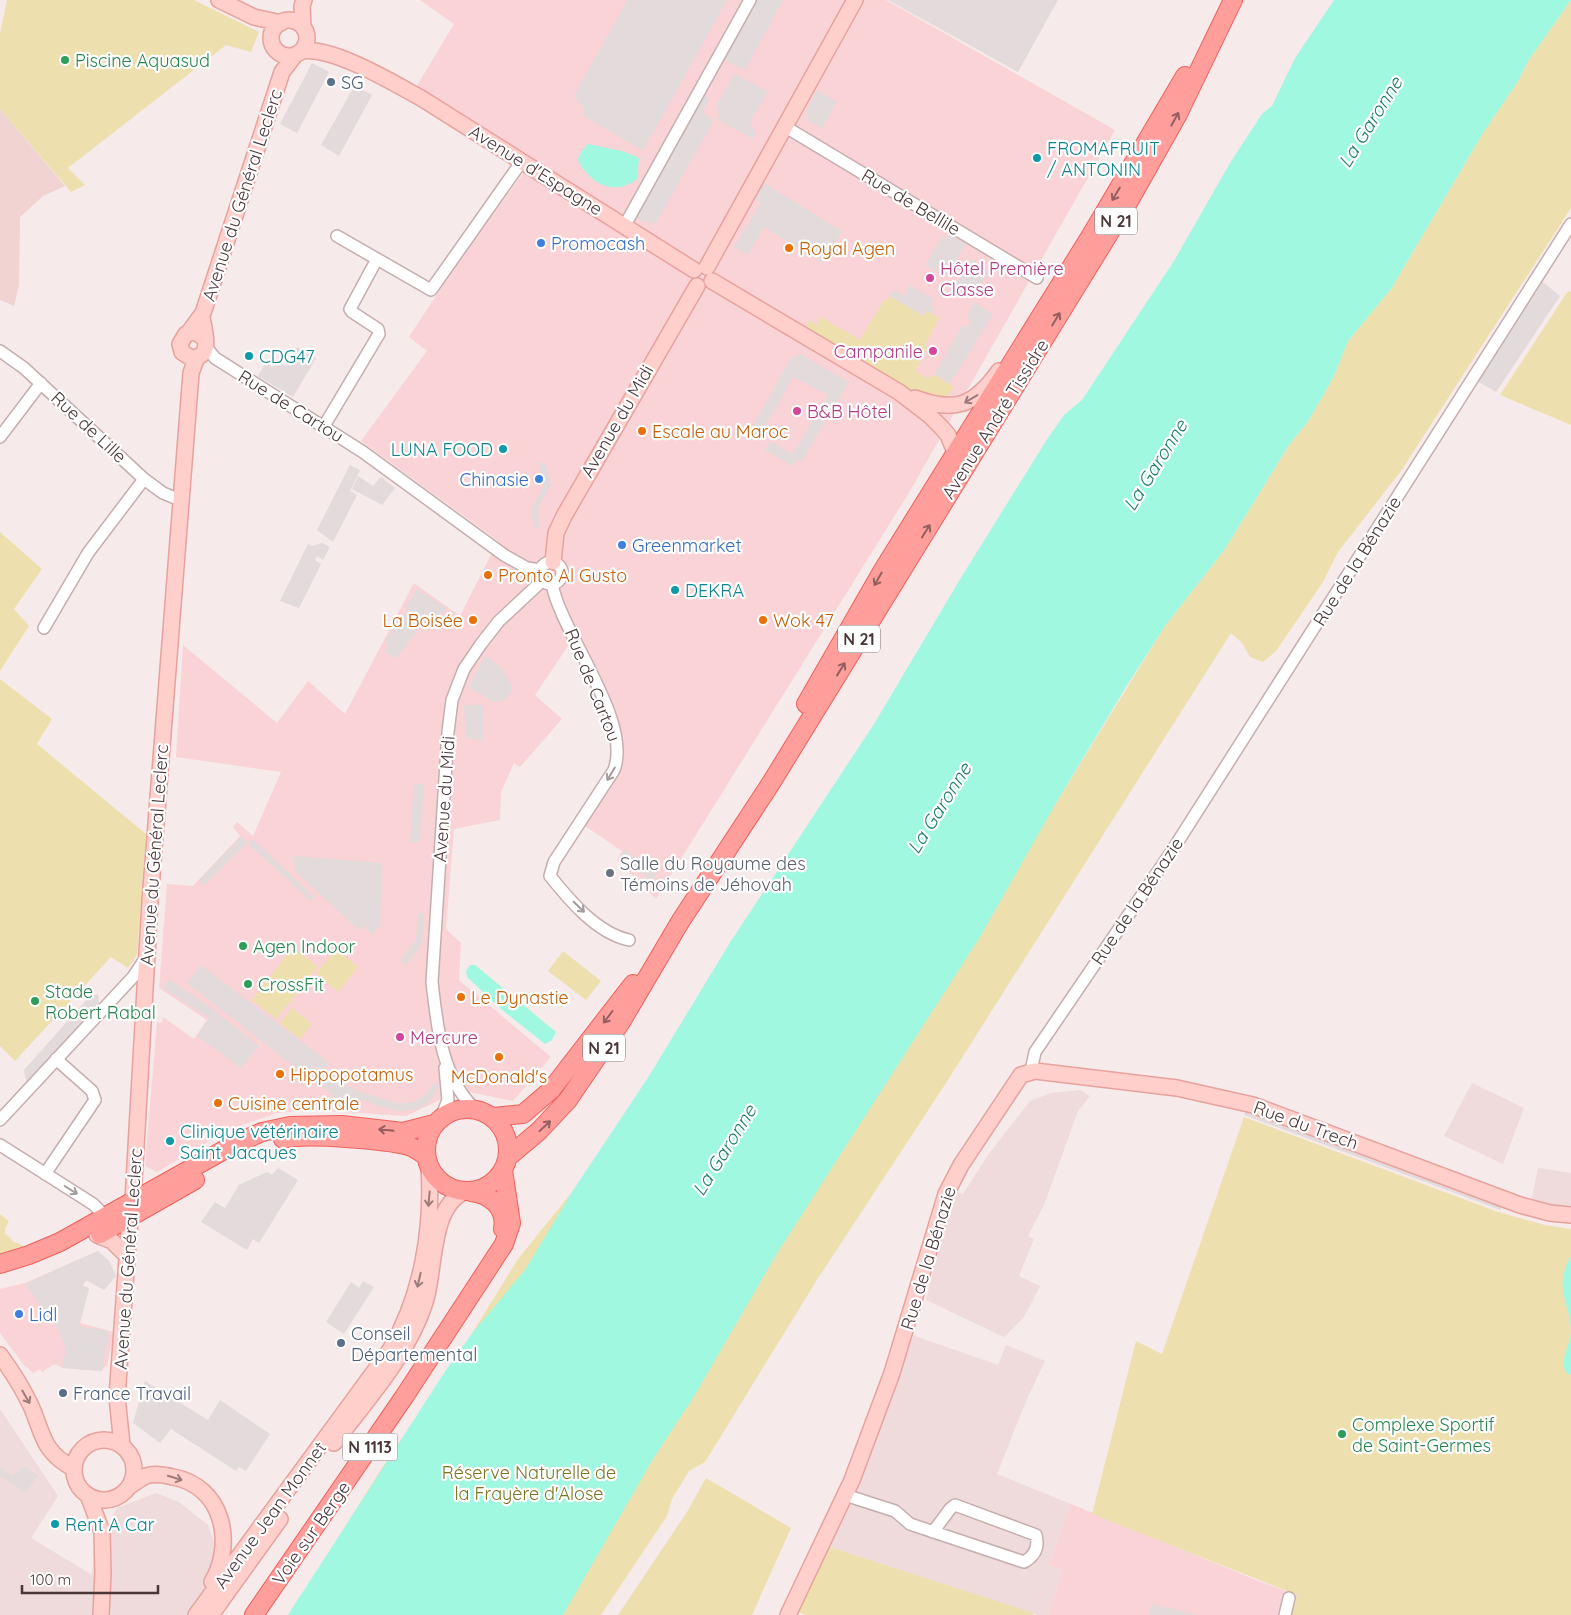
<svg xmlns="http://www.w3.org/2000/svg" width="1571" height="1615" font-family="Quicksand,sans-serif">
	<rect width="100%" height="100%" fill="#f6eaea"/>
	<path fill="#efdbdb" d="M1472,1083l52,25 -21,56 -59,-28z
		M1080,1090l10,6 -12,15 -34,94 -16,31 6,3 -15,37 21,10 -16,31 -20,20 -78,-37 27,-110 10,4 25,-39 42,-54 21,-8z
		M1538,1168l33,5v36l-40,-7z
		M912,1335l86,30 8,-20 39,16 -19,40 -29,73 74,30 -22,61 14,5 -15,45h-10l-208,-68 61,-151z
		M0,1409l58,87 -27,42 61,37 2,-23 23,-44 39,-15 23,9 29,23 6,17v17l-7,26 -21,30h-186z"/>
	<path fill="#fad3d7" d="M420,0h466l229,130 -205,361 -254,408 -39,-39 5,-9 -37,-25 32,-49 7,-16v-18l-5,-21 -41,-91 -43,64 27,24 -42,48 -6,-4 -13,29 -1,28 -46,9 -8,100 15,14 -2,37 92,77 -38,44 -44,-9 -29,8 -34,16 -97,-6 -32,3 -35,12 -27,13 -58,34 -12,-6 12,-144 5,1 1,-6 31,22 13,-19 -48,-32 8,-104 26,2 47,-50 -7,-9 4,-5 16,14 28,-64 -105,-15 7,-112 94,78 31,-42 37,33 69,-131 46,33 38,-75 -137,-100 66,-90 -18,-14 43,-66 81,-111 -118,-71 39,-65z
		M98,1251l11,10 7,15 -12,14 -18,-10 -4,6 7,2 -9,35 34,9 -7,35 -2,-1 -3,5 -39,-3 -9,-4 -12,8 -2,-3 -7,4 -10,-9 -23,-31v-44l25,-6z
		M1071,1504l190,78 36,13 -5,20h-244l15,-45 -14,-5z"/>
	<path fill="#f1d3d2" d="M0,109l65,77 -22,10 -23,21 -1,68 -5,21 -14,-6z"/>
	<path fill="#eee0ae" d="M7,0h187l65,32 -8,20 -25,-7 -158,123 17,17 -14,7 -71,-83v-75z
		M1571,0v208l-170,263 -63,81 -15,30 -47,69 -13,11 -13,-5 -8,-14 -11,-10 -285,450 -131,200 -110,179 -16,9 -17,28 -5,17 -66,99h-313l34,-51 56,-90 83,-123 57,-92 54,-67 484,-389 109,-177 60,-77 64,-104 20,-25 25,-44 14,-35 43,-52 92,-156 35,-52 10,-20z
		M1568,291l3,1v133l-71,-30z
		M890,296l33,20 3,-5 13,7 -14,28 3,2 -13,23 12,7 7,-3 20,12 -9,12 -13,1 -25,-10 -102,-59 4,-11 8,5 4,-8 39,23 24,-40 3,1z
		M0,532l42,37 -28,40 15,17 -29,45z
		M0,679l52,40 -15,25 109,90 -9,121 -9,13 -17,-11 -96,104 -15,-15z
		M293,947l25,20 -42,52 -24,-19z
		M336,949l22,18 -20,25 -22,-18z
		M563,951l38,30 -15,19 -38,-29z
		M292,1008l20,16 -12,15 -20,-16z
		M1244,1117l254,95 47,13 26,4v386h-279l5,-20 -205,-81 44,-173 26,13z
		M0,1214l9,7 -4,8v4l9,9 10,4 -24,8z
		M706,1478l85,50 -39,87h-134l69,-103z
		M830,1547l203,66v2h-227l-8,-3z"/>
	<path fill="#e2dadb" d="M628,0h99l-84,151 -61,-36 2,-5 -10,-15z
		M758,0h25l-38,70 -21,-10z
		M888,0h170l-40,72z
		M312,63l17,9 -32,61 -17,-9z
		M735,74l33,18 -18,30 6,12 -3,5 -36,-20 2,-4 -2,-11z
		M355,85l17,10 -33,61 -18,-11z
		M817,90l20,12 -15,27 -14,-9 -2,-10z
		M704,95l5,3 -6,15 11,7 -59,105 -4,-3h-8l-7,-5z
		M762,182l80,49 -19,32 -59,-36 -16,28 -14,-8 27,-44 -7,-5z
		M949,234l17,10 -20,33 -21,-12 17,-28 4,2z
		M971,259l18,12 -17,27 -18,-12z
		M1543,282l17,14 -64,96 -19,-11z
		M910,285l23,14 -3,6 5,3 -3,6 -6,-3 -3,5 -33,-20 4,-6 10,6z
		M975,302l18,12 -43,70 -15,-10 27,-48h6l3,-4 -4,-7z
		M297,347l19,11 -23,39 -35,-21 8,-14 6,5 7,-5 7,4z
		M799,353l50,29 -48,80 -5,-2 -3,6 -28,-16 6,-9 22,13 35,-59 -35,-18 -33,59 -11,-3 43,-77 4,2z
		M538,462l7,1 6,21 -13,24 1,19 -5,2 -3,-20 13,-24z
		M350,465l10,5 -10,21 7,4 -24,47 -16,-12z
		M358,476l15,10 8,-9 14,11 -13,17 -30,-16z
		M322,543l8,4 -7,13 -6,-4 -2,4 6,4 -22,44 -19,-7 28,-57 4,2z
		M417,589l29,19 -11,22 -30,-21z
		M404,614l17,12 -25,33 -12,-8 5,-6 -4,-4z
		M486,655l16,14 11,18 -7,13 -12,2 -26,-15z
		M464,705h19v36l-17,-3z
		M414,783l10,2 -4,57h-10z
		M241,836l7,7 4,-4 63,58 -4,4 -64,-58 -43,43 -5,-6z
		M625,850l33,22 -5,9 -34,-22z
		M294,856l88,7 -2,62 -8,10 -9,-9 -4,4 -64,-59z
		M418,913l6,1 -2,30 -16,21 -6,-5 16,-20z
		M201,965l127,97 -3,6 22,18 14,6 37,11 17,-1 10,-7 10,-13 4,5 -7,12 -12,9 -15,3 -13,-1 -33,-11 -7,1 -8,6 -27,-25 -5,-1 -125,-97z
		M168,979l39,26 52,41 -18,22 -44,-32 12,-18 -46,-30z
		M98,994l1,10 -72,82 -3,-16 66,-74z
		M1246,1109l255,94v7l-257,-95z
		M278,1168l20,12 -39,63 -6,-4 -6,11 -46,-28 14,-20 10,6 14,-23 28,-13 5,3z
		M98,1251l11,10 7,15 -12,14 -17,-10 -5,5 7,4 -10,37 30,5 -7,40 -39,-3 -1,-3 4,-16 -8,-20 -33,-45z
		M363,1281l11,6 -30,47 -18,-12 25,-40 8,6z
		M145,1381l63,39 12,-20 50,34 -24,37 -7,-4 -3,4 -65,-42 -11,14 -27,-20z
		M25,1467l13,9 -13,17 -25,-17v-8l12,8z
		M1152,1604l47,11h-50z"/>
	<path fill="#a0f8e1" d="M1334,0h237l-43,61 -10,20 -35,52 -92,156 -43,52 -14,35 -25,44 -20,25 -64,104 -60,77 -39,61 -70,116 -76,134 -204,318 -83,143 -40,61 -90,156h-275l158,-245 27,-38 52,-62 47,-78 77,-116 82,-135 143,-217 88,-148 84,-135 18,-26 18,-15 92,-139 56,-98 32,-49 10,-8 23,-48z
		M588,144l34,7 17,7 -2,21c-23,18 -48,4 -59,-19l3,-8z
		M470,965h5l81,67 -4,8 -7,4 -44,-35 -34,-32 -1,-6z
		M1571,1256v119l-5,-3c-7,-14 5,-27 5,-41 -2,-33 -18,-42 0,-75z"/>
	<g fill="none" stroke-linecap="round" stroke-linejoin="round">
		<defs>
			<path id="street" d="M784,126l253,152
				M625,225l125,-225
				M337,236l94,54 91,-129
				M206,347l9,11 148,94 141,103 23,13 14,2
				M0,351l24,17 120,111 19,14 17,7
				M324,426l55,-92 -1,-5 -26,-17 -2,-3 27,-50
				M0,437l41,-54
				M540 573a11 11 0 1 1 22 0a11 11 0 1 1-22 0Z
				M552,584c9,49 81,137 62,186l-60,92 -4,14c20,25 47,57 79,64
				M44,628l44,-75 56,-74
				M1031,1071l4,-19 135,-198 401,-630
				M474,1108c-33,-32 -37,-83 -42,-126l16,-250 4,-32 12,-31 17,-25 18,-23 44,-41
				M441,1118l7,-18 -3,-32
				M0,1120l133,-143 14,-21
				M0,1145l93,59 17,17
				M45,1174l50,-74 -3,-9 -36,-32
				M845,1495l50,16 15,13 114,38c11,-6 15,-15 12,-27l-81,-30 -5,4 -17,23
				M1285,1615l4,-17"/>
			<path id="secondary" d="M219,0l35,17 27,6
				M271 38a18 18 0 1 1 36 0a18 18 0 1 1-36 0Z
				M303,27l-1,-21 2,-6
				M301,51c32,-5 92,32 120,47l273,172
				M707,267l148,-267
				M712,281l187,111 30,23 13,13 6,7 7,17
				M202,317c2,15 12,40 -11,41l-9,-6 -2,-8 6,-10 10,-2 9,7
				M189,332l14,-19 79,-241 13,-17
				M915,398c40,15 59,8 84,-27
				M553,562l3,-29 8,-17 133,-230
				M97,1235l15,6 15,15
				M0,1355c11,15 23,34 31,51 13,30 11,45 43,63
				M74 1470a30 30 0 1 1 60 0a30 30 0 1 1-60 0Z
				M334,1443c33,-43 77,-92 92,-144 9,-32 5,-92 38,-107
				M122,1445l-5,-48 12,-166 4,-31 17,-299 41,-528 6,-16
				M130,1486c5,-3 11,-8 16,-10 9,-3 19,-1 27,1 50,9 62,66 39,105
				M88,1495l14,37 1,41 -2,42
				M196,1615l194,-265c32,-54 43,-121 39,-183
				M211,1615l69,-96
				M788,1615l64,-135 40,-107 54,-179 15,-29 60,-90 14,-4 142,17 76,17 267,100 30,8 21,2"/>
			<path id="primary" d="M806,704l77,-134 207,-333 95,-161
				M426 1150a41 41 0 1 1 82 0a41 41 0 1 1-82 0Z
				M493,1117l30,-3 28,-24 82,-106
				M283,1139c22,-6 104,1 126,7 6,2 11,6 17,10
				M508,1157l31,-26 29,-31 53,-78 59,-100 91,-139 358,-582 49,-87 55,-114
				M471,1192c19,2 36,16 32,37
				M100,1234l95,-54
				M0,1264l29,-9 31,-13 173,-97 29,-13 28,-6 52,-1 61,7 31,-8
				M254,1615l150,-218 100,-153 7,-21 -8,-53"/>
		</defs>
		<use href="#street" stroke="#c6aeae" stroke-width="14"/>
		<use href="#secondary" stroke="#e7a29d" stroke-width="18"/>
		<use href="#primary" stroke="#f1605d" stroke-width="20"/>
		<use href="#street" stroke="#fff" stroke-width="11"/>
		<use href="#secondary" stroke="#ffcfcb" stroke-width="15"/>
		<use href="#primary" stroke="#ff9e9a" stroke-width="18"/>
	</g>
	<defs><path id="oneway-shaft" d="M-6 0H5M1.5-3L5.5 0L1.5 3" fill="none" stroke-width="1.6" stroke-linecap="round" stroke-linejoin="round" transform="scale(1.25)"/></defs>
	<g stroke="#93605f">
		<use href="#oneway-shaft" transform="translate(1175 119) rotate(-61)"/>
		<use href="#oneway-shaft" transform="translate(1116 194) rotate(121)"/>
		<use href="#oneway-shaft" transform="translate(1056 319) rotate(-59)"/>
		<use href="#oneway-shaft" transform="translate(926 531) rotate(-58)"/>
		<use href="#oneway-shaft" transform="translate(878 579) rotate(120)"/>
		<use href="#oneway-shaft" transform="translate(841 669) rotate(-58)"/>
		<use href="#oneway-shaft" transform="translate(608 1017) rotate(127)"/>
		<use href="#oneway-shaft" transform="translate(545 1126) rotate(-43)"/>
		<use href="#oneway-shaft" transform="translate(386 1130) rotate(-174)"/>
	</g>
	<g stroke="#9c7b7a">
		<use href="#oneway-shaft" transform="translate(971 399) rotate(149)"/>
		<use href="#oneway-shaft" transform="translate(429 1199) rotate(95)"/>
		<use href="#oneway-shaft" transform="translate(419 1280) rotate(103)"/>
		<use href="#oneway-shaft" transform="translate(26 1397) rotate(60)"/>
		<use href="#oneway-shaft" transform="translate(175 1478) rotate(17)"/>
	</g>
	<g stroke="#a59a9c">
		<use href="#oneway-shaft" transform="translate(611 774) rotate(121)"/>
		<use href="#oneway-shaft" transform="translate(579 907) rotate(44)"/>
		<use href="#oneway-shaft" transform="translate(71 1190) rotate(32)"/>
	</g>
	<g fill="#2e9e5b" stroke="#fff" stroke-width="2">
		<circle cx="65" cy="60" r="5"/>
		<circle cx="243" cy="946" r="5"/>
		<circle cx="248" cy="984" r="5"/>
		<circle cx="35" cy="1001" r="5"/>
		<circle cx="1342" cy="1434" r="5"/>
	</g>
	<g fill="#5c6f8a" stroke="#fff" stroke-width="2">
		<circle cx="331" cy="82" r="5"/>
		<circle cx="341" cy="1343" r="5"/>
		<circle cx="63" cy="1393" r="5"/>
	</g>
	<g fill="#0f9aa8" stroke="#fff" stroke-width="2">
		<circle cx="1037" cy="158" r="5"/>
		<circle cx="249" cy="356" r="5"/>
		<circle cx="503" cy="449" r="5"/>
		<circle cx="675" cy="590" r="5"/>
		<circle cx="170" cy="1141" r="5"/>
		<circle cx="55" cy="1524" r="5"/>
	</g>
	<g fill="#3f7fe0" stroke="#fff" stroke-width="2">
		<circle cx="541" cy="243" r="5"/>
		<circle cx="539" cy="479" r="5"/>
		<circle cx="622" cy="545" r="5"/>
		<circle cx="19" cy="1314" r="5"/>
	</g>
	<g fill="#e8710a" stroke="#fff" stroke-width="2">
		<circle cx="789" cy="248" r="5"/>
		<circle cx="642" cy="431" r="5"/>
		<circle cx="488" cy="575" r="5"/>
		<circle cx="473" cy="620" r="5"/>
		<circle cx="763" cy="620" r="5"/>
		<circle cx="461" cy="997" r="5"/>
		<circle cx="499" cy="1057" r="5"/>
		<circle cx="280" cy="1074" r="5"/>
		<circle cx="218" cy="1103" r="5"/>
	</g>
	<g fill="#d1479c" stroke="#fff" stroke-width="2">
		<circle cx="930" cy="278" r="5"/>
		<circle cx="933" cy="351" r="5"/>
		<circle cx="797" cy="411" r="5"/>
		<circle cx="400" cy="1037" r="5"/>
	</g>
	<circle fill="#6b7280" stroke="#fff" stroke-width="2" cx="610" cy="873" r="5"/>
	<g text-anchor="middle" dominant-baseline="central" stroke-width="4.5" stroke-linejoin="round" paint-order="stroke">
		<g fill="#fff" stroke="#817274" stroke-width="1">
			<rect x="1095" y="207.5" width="42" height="27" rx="4"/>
			<rect x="838" y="625.5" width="42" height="27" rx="4"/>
			<rect x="583" y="1034.5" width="42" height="27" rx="4"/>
			<rect x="342.5" y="1433.5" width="55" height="27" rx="4"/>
		</g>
		<g font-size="16" font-weight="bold" fill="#4b3638">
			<text x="1116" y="221">N 21</text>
			<text x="859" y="639">N 21</text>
			<text x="604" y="1048">N 21</text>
			<text x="370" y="1447">N 1113</text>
		</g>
		<g font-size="18" fill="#27864d" stroke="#fff" text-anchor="start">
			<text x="75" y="60">Piscine Aquasud</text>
			<text x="253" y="946">Agen Indoor</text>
			<text x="258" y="984">CrossFit</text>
			<text x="45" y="991">Stade<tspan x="45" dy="21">Robert Rabal</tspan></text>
			<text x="1352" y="1424">Complexe Sportif<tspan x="1352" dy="21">de Saint-Germes</tspan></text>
		</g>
		<g font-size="18" fill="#4e5e75" stroke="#fff" text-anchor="start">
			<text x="341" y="82">SG</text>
			<text x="351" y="1333">Conseil<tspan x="351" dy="21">Départemental</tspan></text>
			<text x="73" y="1393">France Travail</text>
		</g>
		<g font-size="18" fill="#0d838f" stroke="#fff" text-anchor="start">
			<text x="1047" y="148">FROMAFRUIT<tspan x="1047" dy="21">/ ANTONIN</tspan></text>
			<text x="259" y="356">CDG47</text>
			<text x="493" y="449" text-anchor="end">LUNA FOOD</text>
			<text x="685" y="590">DEKRA</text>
			<text x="180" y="1131">Clinique vétérinaire<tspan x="180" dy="21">Saint Jacques</tspan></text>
			<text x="65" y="1524">Rent A Car</text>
		</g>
		<g font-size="18" fill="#4b3638" stroke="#fff">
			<text transform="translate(536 170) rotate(32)">Avenue d'Espagne</text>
			<text transform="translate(242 195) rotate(-72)">Avenue du Général Leclerc</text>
			<text transform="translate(911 202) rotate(31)">Rue de Bellile</text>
			<text transform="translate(291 406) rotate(32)">Rue de Cartou</text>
			<text transform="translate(995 419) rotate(-58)">Avenue André Tissidre</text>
			<text transform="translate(617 421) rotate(-60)">Avenue du Midi</text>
			<text transform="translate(89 427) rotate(43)">Rue de Lille</text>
			<text transform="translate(1357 561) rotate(-58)">Rue de la Bénazie</text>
			<text transform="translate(593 685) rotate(68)">Rue de Cartou</text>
			<text transform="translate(444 799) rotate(-86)">Avenue du Midi</text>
			<text transform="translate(154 855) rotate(-86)">Avenue du Général Leclerc</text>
			<text transform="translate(1137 901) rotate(-56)">Rue de la Bénazie</text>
			<text transform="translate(1306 1125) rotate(20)">Rue du Trech</text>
			<text transform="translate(928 1258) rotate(-73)">Rue de la Bénazie</text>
			<text transform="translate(128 1259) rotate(-86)">Avenue du Général Leclerc</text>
			<text transform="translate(270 1515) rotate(-54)">Avenue Jean Monnet</text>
			<text transform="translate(311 1533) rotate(-55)">Voie sur Berge</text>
		</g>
		<g font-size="18" fill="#366cbe" stroke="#fff" text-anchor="start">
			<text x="551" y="243">Promocash</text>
			<text x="529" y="479" text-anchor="end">Chinasie</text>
			<text x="632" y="545">Greenmarket</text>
			<text x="29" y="1314">Lidl</text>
		</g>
		<g font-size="18" fill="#c56008" stroke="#fff" text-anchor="start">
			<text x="799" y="248">Royal Agen</text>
			<text x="652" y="431">Escale au Maroc</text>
			<text x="498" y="575">Pronto Al Gusto</text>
			<text x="463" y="620" text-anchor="end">La Boisée</text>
			<text x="773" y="620">Wok 47</text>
			<text x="471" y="997">Le Dynastie</text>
			<text x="290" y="1074">Hippopotamus</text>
			<text x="499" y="1076" text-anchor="middle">McDonald's</text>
			<text x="228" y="1103">Cuisine centrale</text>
		</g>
		<g font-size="18" fill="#b23c85" stroke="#fff" text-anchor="start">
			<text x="940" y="268">Hôtel Première<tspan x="940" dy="21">Classe</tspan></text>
			<text x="923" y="351" text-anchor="end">Campanile</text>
			<text x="807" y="411">B&amp;B Hôtel</text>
			<text x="410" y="1037">Mercure</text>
		</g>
		<g font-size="18" fill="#5b616d" stroke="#fff" text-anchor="start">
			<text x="620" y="863">Salle du Royaume des<tspan x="620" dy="21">Témoins de Jéhovah</tspan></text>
		</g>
		<g font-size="18" fill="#797520" stroke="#fff">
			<text x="529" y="1472">Réserve Naturelle de<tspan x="529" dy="21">la Frayère d'Alose</tspan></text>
		</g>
		<g font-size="19" font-style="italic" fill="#1b7d64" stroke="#fff">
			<text transform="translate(1370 122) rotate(-58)">La Garonne</text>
			<text transform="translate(1155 465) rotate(-58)">La Garonne</text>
			<text transform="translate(939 808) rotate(-58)">La Garonne</text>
			<text transform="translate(724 1150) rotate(-58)">La Garonne</text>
		</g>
	</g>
	<path d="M22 1585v8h136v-8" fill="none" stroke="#4b3638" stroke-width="2.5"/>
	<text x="30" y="1585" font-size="15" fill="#4b3638" stroke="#ffffff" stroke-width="4" paint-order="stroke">100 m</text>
</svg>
